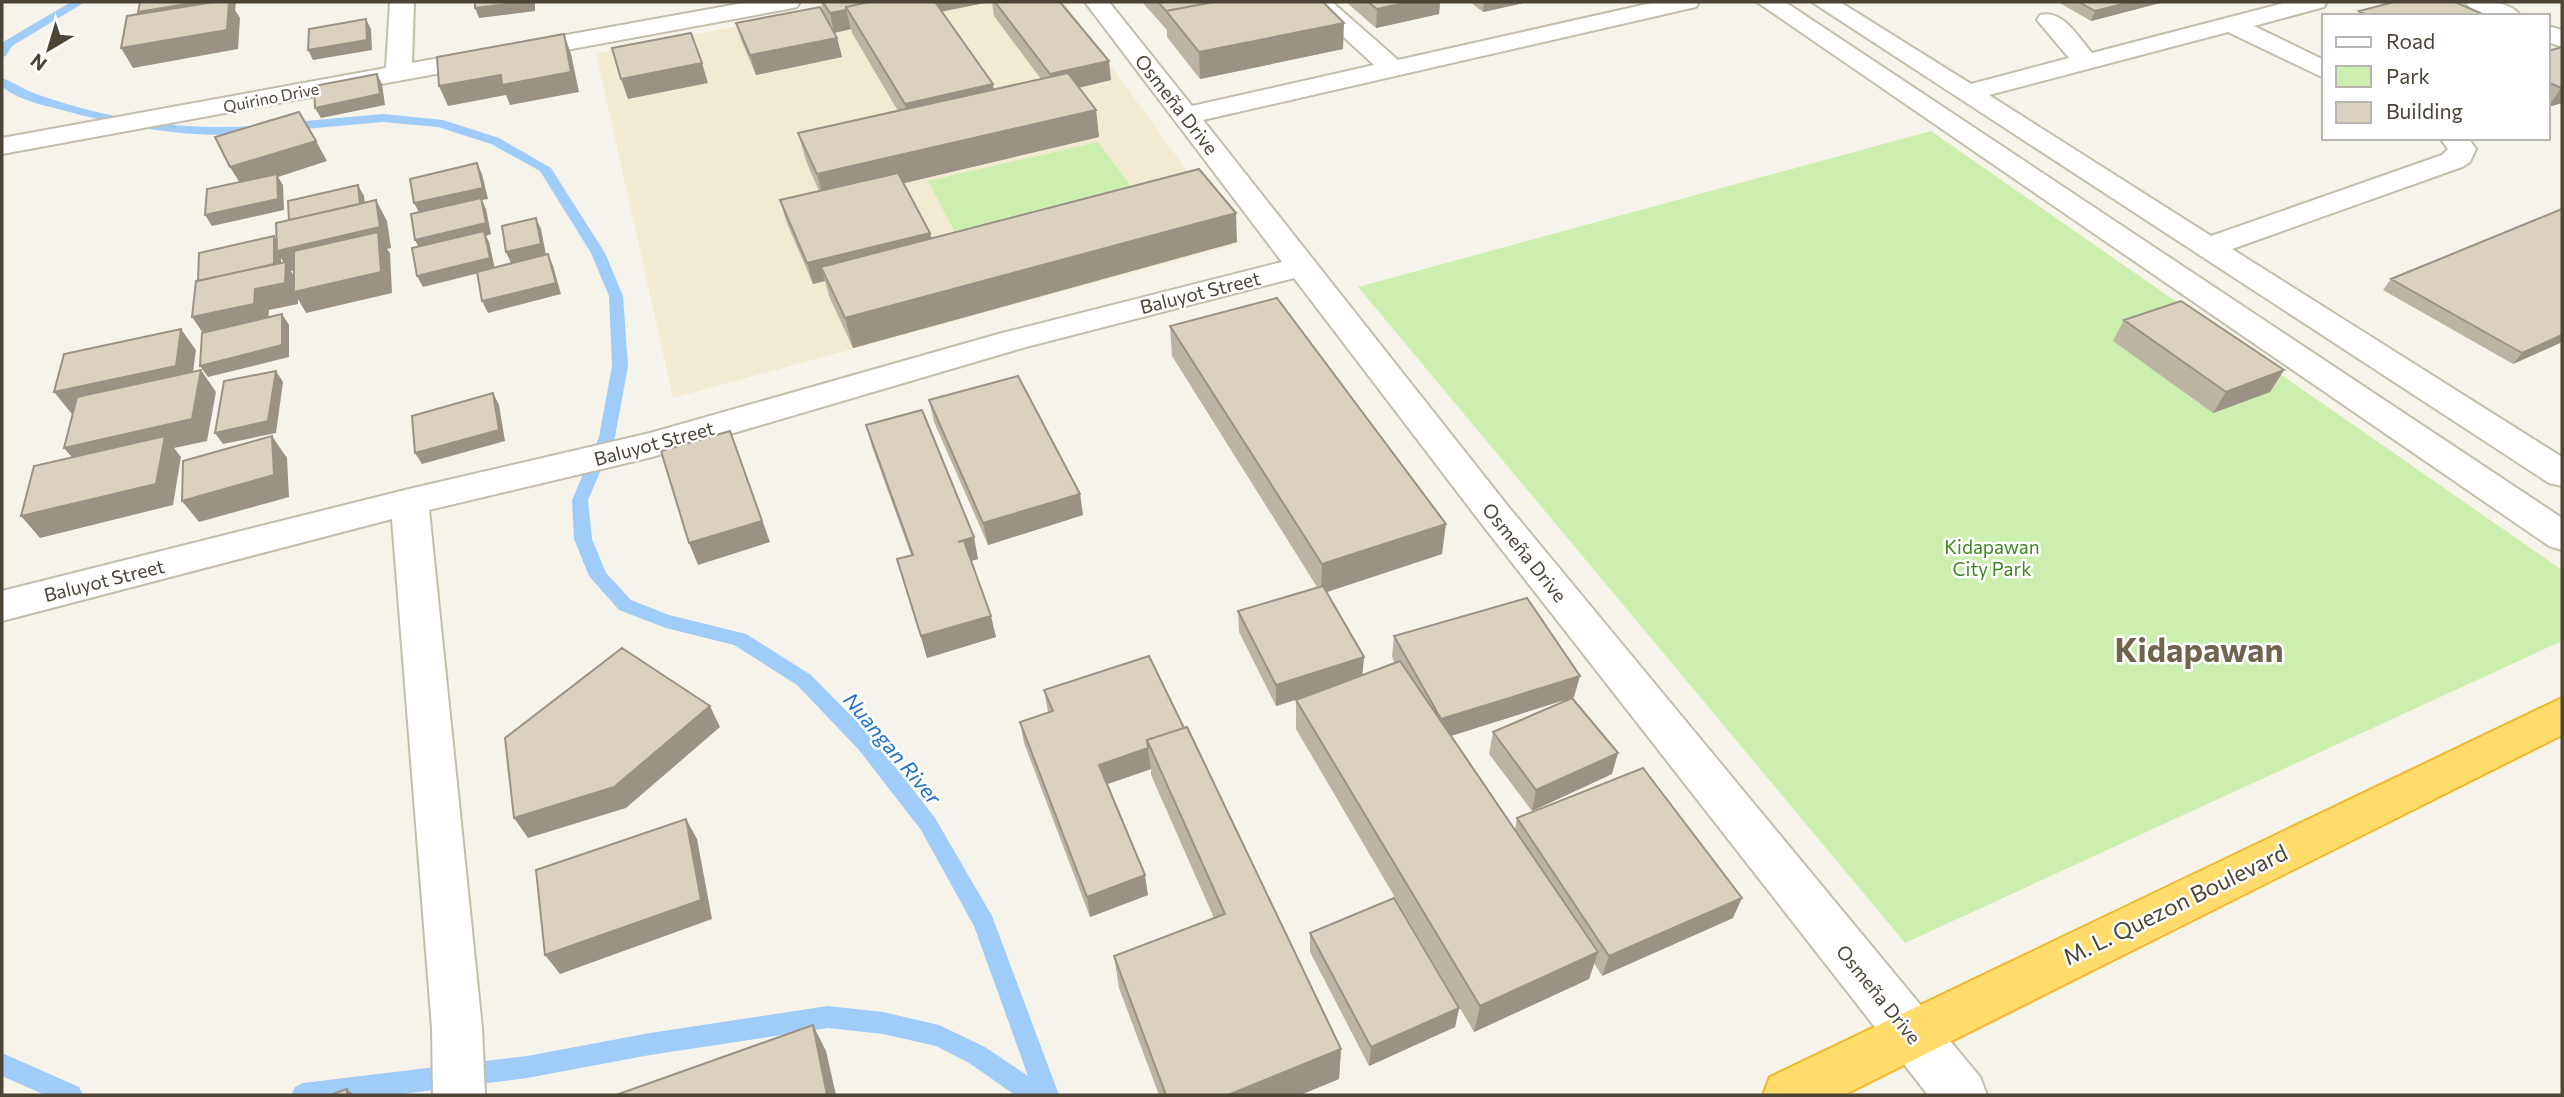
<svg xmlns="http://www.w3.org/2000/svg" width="2564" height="1097" font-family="Commissioner,sans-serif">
	<rect width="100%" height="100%" fill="#f6f4ea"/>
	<path fill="#f1ebd2" d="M866,2h198l176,241 -567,155 -77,-345z"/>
	<path fill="#ccefaf" d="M1931,131l631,439v71l-657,302 -547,-656z
		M1098,142l39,52 -179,44 -30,-57z"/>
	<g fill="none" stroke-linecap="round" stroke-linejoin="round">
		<path fill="#a0ccf9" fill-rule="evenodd" d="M71,2h14l-73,44 -6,10 -4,1 1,-15z
			M2,78c12,4 22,12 34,16 71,25 144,37 219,32l6,4 -6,4c-67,4 -128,-6 -193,-24 -20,-5 -43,-10 -60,-23z
			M383,114l60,6 56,18 52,30 54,85 18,43 5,70 -13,71 -27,63 4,39 14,34 25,27 38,15 77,19 65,41 62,63 62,80 57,98 67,179h-44l-46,-32 -33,-17 -53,-12 -55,-6 -178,27 -123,23 -133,17h-103l4,-8 8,-4 224,-27 123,-23 178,-27 55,6 56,13 46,22 43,29 -54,-150 -53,-96 -62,-80 -62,-65 -63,-40 -68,-17 -47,-18 -30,-34 -15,-37 -2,-39 27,-63 13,-71 -3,-70 -18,-43 -51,-82 -49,-27 -53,-17 -55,-5 -100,9 -6,-4 6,-4z
			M2,1053l77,34 4,8h-38l-43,-19z"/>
		<defs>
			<path id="minor" d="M390,2h24l-2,61 337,-61h51l-3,5 -9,2 -786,145v-16l384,-70z
				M1085,2h24l83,104 182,-41 -68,-63h26l66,58 258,-58h43l-3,5 -9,2 -484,111 304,385 473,572 7,18h-59l-447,-572 -187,-245 -268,69 -374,110 -223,53 53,518 3,67h-52l-1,-67 -40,-509 -390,102v-30l407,-102 241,-56 352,-100 280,-71z
				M1757,2h28l777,516v32l-13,-4z
				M1812,2h28l131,82 98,-26 -32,-38 3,-5c23,-6 38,22 52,38l196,-51h39l-3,5 -70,19 70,34v18l-96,-46 -239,63 222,141 231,-81 6,-6 -8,-11h28l8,11 -6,13 -8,5 -230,82 330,208v29l-13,-3z
				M2465,2c18,-1 44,-2 56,14 -18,0 -44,3 -56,-14z
				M2548,26l14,4v17l-14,-5z"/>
			<path id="highway" d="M2562,698v37l-718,360h-81l7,-18z"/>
		</defs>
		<use href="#minor" stroke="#c3bdab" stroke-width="4"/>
		<use href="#highway" stroke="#efb92b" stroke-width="4"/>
		<use href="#minor" fill="#fff" fill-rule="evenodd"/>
		<use href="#highway" fill="#ffdc6c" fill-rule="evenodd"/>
	</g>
	<path fill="#bbb4a3" d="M821,2h169l-49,9 52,73v6l48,-11 -47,-63 -2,-14h3l116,78 -32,8 17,22 3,27 -195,46 26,50 2,5 305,4 -384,106 -24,-52 -4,-15 -12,3 -27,-63 -6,-21 39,-9 -13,-30 -8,-28 100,-22 -46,-78 -1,-4 -17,4 3,5 5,19 -86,18 -14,-33 -6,-19 87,-11z
		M1142,2h181l20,47 -143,30 -33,-42v-7z
		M1346,2h94l-1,12 -63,14z
		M1470,2h58l-45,10z
		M2058,2h106l-73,19z
		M2359,11l128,5h-130z
		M2562,47v56l-14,4v-56z
		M2562,209v133l-49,22 -130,-74 8,-11z
		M2124,320l160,50 -14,22 -57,21 -100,-72z
		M1170,326l272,228 -116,38 38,65 -2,18 33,-12 -3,-6 2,-21 180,61 -123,39 64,94 2,-12 216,100 -131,58 -8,-13 -5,16 -115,53 -178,-303v-29l9,-3 -29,9 -37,-74 -1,-21 79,-24 -145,-231z
		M929,400l151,94 3,21 -95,30 -54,-123z
		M866,425l112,134 -7,2 25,76 -69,21 -30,-99 14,-4 -39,-108z
		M1149,656l192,393 -2,30 -39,16h-141l-40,-107 -5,-32 100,-38 -63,-143v-6l-44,15 41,111 -58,22 -66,-174 -4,-21 28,-10 -4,-22z
		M1493,732l119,42 -80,37 -43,-57z
		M1310,933l149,75 -4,19 -86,39 -59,-114z"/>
	<path fill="#999285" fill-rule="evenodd" d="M198,2h38l-1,8 5,8 -2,31 -105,19 -12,-20 29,-17 -12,-19z
		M523,2h12v9l-56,7 -4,-10z
		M890,2h100l-131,26z
		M1409,2h31l-1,12 -63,14 1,-19z
		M1484,2h44l-45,10z
		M2130,2h34l-73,19 4,-10z
		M846,10l5,19 -17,4 -4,-20z
		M366,19l5,10 1,21 -59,10 -5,-10z
		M1344,23l-1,26 -143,30 -1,-27z
		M564,34l7,20 8,38 -69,13 -4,-10 -58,11 -9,-20z
		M837,38l5,19 -86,18 -6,-20z
		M1109,61l2,19 -59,14 -2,-20z
		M702,63l6,20 -80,16 -7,-20z
		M377,74l5,10 3,21 -64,13 -6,-10z
		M993,84l4,28 -86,20 -6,-28z
		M2561,88h1v15l-14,4z
		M1096,110l3,27 -275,65 -7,-28z
		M316,141l11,20 -49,16 5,8 1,25 -72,16 -7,-11 38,-27 -13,-21z
		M477,163l5,11 6,25 -6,1 4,9 5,25 -5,2 3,6 6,27 -72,18 -6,-11 4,-24 -6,-12 5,-26 -6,-11z
		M358,185l6,11 3,25 -72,17z
		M376,200l11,21 4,27 -4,1 3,4 2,40 -86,20 -8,-14v5l-29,6 -1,15 -61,14 -15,-22 62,-13 1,-15 30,-6v-18l-4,-7v17l-76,18 -7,-11 76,-18v-28l7,11v3l99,-23zM379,250l2,22 -83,19v-8l-7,-12z
		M1236,213l1,29 -384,106 -8,-30z
		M536,218l5,11 5,26 -35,8 -5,-11z
		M930,233l5,21 -114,13 4,14 -12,3 -6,-21z
		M548,254l5,12 8,28 -73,19 -6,-12z
		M282,314l7,11v32l-81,20 -8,-11z
		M181,329l15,21 -5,37 -119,27 -18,-22z
		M2562,335v7l-49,22 9,-11z
		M201,370l15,22 -9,49 -33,7 7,9 -8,48 -133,33 -19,-22 61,-47 -18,-21z
		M2284,370l-14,22 -57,21 13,-21z
		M276,371l7,11 -7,51 -53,11 -8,-11z
		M493,393l6,12 6,36 -83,23 -7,-11z
		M272,436l15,22 2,39 -90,25 -17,-21z
		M738,452l32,90 -72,23 -9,-22z
		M1080,494l3,21 -95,30 -5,-22z
		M1446,524l-4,30 -121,40 1,-30z
		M974,537l4,22 -15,4 -5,-21z
		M991,616l5,21 -69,21 -6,-22z
		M1364,657l-2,21 -86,28v-21z
		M1580,676l-6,21 -136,43 3,-21z
		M710,706l10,21 -94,81 -98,30 -14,-20z
		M1148,748l3,21 -49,17 -3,-21z
		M1618,753l-6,21 -80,37 4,-21z
		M686,819l11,20 15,80 -152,55 -15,-19z
		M1145,875l3,20 -58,22 -3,-20z
		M1742,898l-9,20 -131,58 7,-20z
		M1598,952l-9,27 -115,53 6,-26z
		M1459,1008l-4,19 -86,39 2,-19z
		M813,1025l13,26 10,44h-9z
		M1341,1049l-2,30 -39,16h-72z
		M347,1089l7,6h-7z"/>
	<path fill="#dad1be" stroke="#999285" stroke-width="2" d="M140,2h58l-60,10z
		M214,2h15l-2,28 -106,18 6,-32z
		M475,2h48l-48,6z
		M823,2h46l-23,5v3l-16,3z
		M869,2h66l58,82 -88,20 -59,-97z
		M995,2h65l49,59 -59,13z
		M1158,2h56l-48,9z
		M1214,2h109l21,21 -145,29 -33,-41z
		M1368,2h41l-32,7z
		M2079,2h51l-35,9z
		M2394,2h61l32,14h-118l-10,-5z
		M820,7l17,31 -87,17 -14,-32z
		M366,19l1,21 -59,10 1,-21z
		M691,33l11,30 -81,16 -9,-31z
		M564,34l7,38 -69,13 -1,-10 -62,11 -2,-29z
		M2562,47v41h-1l-13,-6v-31z
		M1068,73l28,37 -279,64 -19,-41z
		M377,74l3,20 -65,14 -1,-22z
		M299,112l17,29 -86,26 -15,-30z
		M477,163l6,25 -69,15 -4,-24z
		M1199,169l37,44 -391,105 -24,-51z
		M898,173l32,60 -123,30 -27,-63z
		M277,174l1,25 -73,16 2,-26z
		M358,185l2,19 -71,16 -1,-19z
		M481,198l5,25 -71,17 -4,-26z
		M376,200l4,27 -103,24 -1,-28z
		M2562,209v126l-40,18 -131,-74z
		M536,218l5,26 -35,8 -4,-26z
		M484,231l6,27 -73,18 -5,-28z
		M378,232l3,40 -87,20v-41z
		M274,236v28l-76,17 1,-28z
		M548,254l8,29 -74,18 -5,-29z
		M286,262l-1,21 -30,6 -1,15 -62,13 4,-36z
		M1277,298l169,226 -124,40 -152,-238z
		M2181,301l103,69 -58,22 -102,-72z
		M282,314v31l-82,21 2,-33z
		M181,329l-5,37 -122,26 10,-38z
		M201,370l-9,49 -128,29 13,-51z
		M276,371l-8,50 -53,12 9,-52z
		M1018,376l62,118 -97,29 -54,-123z
		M493,393l6,37 -84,23 -3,-37z
		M922,410l52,127 -16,5 6,-1 27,75 -70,20 -24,-77 16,-4 -47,-130z
		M730,431l32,90 -73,22 -28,-92z
		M165,436l-9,48 -135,32 13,-50z
		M272,436l2,39 -92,26 1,-40z
		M1323,586l41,71 -88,28 -38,-74z
		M1527,598l53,78 -139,43 -47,-83z
		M622,648l88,58 -96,81 -100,31 -9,-80z
		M1149,656l35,72 -37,12 1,8 -49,17 46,110 -58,22 -67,-175 33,-11 -9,-21z
		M1400,661l198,291 -118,54 -184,-306z
		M1572,698l46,55 -82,37 -43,-58z
		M1187,727l154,322 -113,46h-62l-52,-139 111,-42 -78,-174z
		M1643,768l99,130 -133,58 -92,-138z
		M686,819l15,81 -156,55 -9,-85z
		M1394,898l65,110 -88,39 -61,-114z
		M813,1025l14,70h-211z
		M347,1089v6h-17z"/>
	<g text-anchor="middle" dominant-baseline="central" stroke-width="5" stroke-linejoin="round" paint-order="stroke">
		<g font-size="16" fill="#4c4537" stroke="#fff">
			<text transform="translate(271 97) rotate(-11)">Quirino Drive</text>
		</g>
		<g font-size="19" fill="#4c4537" stroke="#fff">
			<text transform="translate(1177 104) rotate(52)">Osmeña Drive</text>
			<text transform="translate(1200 292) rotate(-14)">Baluyot Street</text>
			<text transform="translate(654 443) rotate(-15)">Baluyot Street</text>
			<text transform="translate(1525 552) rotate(51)">Osmeña Drive</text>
			<text transform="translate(104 580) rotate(-14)">Baluyot Street</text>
			<text transform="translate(1879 994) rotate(51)">Osmeña Drive</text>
		</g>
		<g font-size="19" fill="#3e8622" stroke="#fff">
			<text x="1992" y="546">Kidapawan<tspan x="1992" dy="22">City Park</tspan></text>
		</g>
		<g font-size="21" font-style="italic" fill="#2271c6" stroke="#fff">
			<text transform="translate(893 748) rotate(50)">Nuangan River</text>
		</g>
		<g font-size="23" fill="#4c4537" stroke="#fff">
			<text transform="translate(2175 904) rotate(-26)">M. L. Quezon Boulevard</text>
		</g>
		<g font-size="33" font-weight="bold" fill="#70654c" stroke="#fff">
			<text x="2199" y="648">Kidapawan</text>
		</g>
	</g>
	<rect width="2564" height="1097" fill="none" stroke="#4c4537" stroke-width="7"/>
	<rect x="2322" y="14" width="228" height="126" fill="#ffffff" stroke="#b7b5af" stroke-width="2"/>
	<rect x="2336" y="37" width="35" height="10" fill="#ffffff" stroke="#b7b5af" stroke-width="2"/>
	<text x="2386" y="49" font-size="21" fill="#4c4537">Road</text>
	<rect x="2336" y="66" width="35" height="21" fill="#ccefaf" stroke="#b7b5af" stroke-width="2"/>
	<text x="2386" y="84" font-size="21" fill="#4c4537">Park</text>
	<rect x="2336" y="102" width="35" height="21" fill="#dad1be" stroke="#b7b5af" stroke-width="2"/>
	<text x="2386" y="119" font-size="21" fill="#4c4537">Building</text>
	<g transform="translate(49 49) rotate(218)" stroke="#ffffff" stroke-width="5" paint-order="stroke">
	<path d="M0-5L12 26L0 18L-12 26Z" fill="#4c4537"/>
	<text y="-10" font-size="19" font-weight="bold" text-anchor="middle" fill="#4c4537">N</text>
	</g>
</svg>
